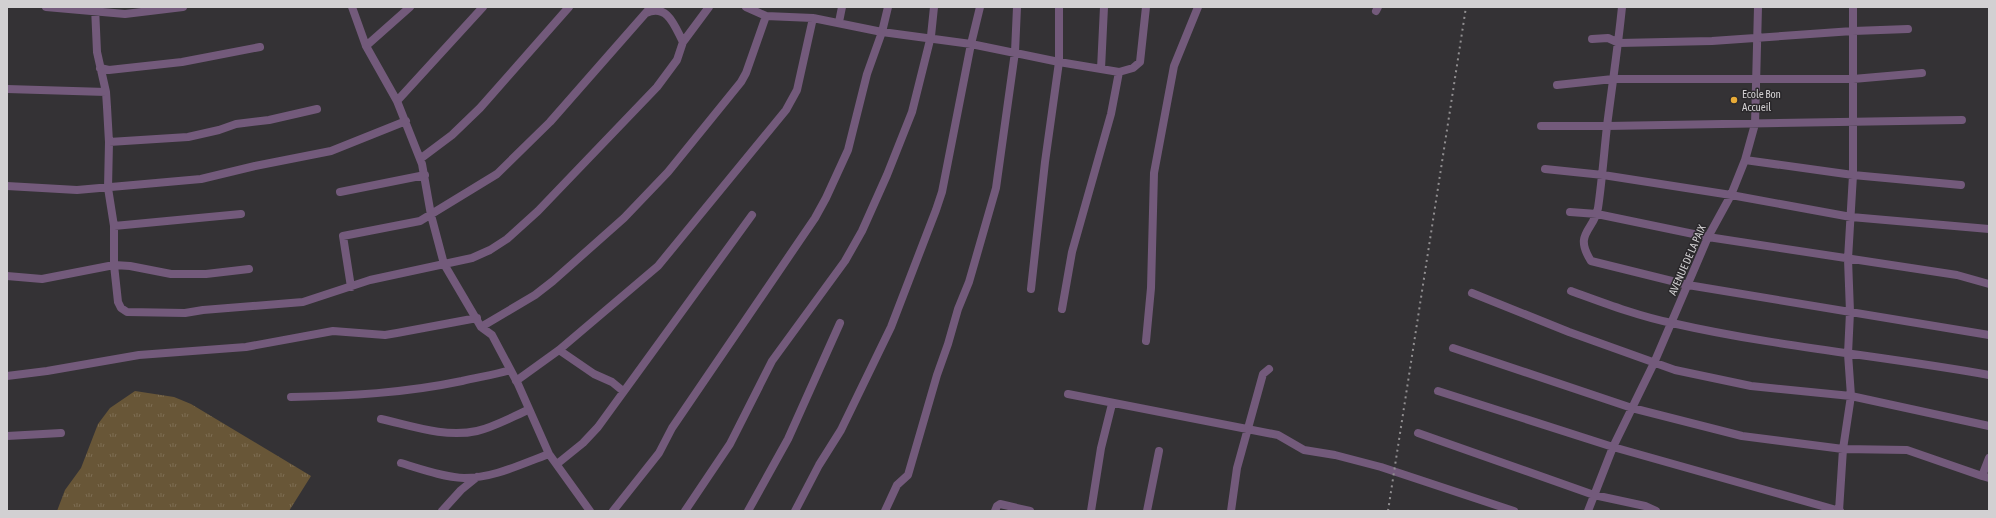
<svg xmlns="http://www.w3.org/2000/svg" width="1996" height="518" font-family="'Asap Condensed',sans-serif">
	<defs>
		<pattern id="grass-tufts" width="24" height="20" patternUnits="userSpaceOnUse"><rect width="24" height="20" fill="#685637"/><path d="M3 7l-1-3M5 7V3M7 7l1-3M15 17l-1-3M17 17v-4M19 17l1-3" fill="none" stroke="#7d6d53"/></pattern>
	</defs>
	<rect width="100%" height="100%" fill="#343235"/>
	<path fill="url(#grass-tufts)" d="M135,391l39,6 17,7 120,72 -22,35h-232l8,-21 16,-22 17,-44 12,-16z"/>
	<g fill="none" stroke-linecap="round" stroke-linejoin="round">
		<path stroke="#735a7b" stroke-width="8" d="M46,7l79,7 58,-7
			M95,7l2,45 9,40 1,15 2,35 -1,46 6,38v39l4,37 3,6 6,4 58,1 18,-3 100,-8 67,-22 102,-22 18,-8 17,-11 31,-28 119,-124 20,-27 6,-18 26,-35
			M352,7l14,39 31,55 25,63 9,51 13,49 37,63 11,8 26,49 31,70 41,57
			M746,7l20,9 47,2 69,14 89,12 88,18 60,10
			M1622,7c-4,40 -10,79 -15,119 -3,27 -5,55 -9,82 -4,23 -25,25 -7,53l97,24 301,50
			M1376,11l2,-4
			M646,13c22,-10 29,14 37,29
			M839,22l3,-15
			M1592,39l16,-1 11,5 93,-2 141,-10 55,-2
			M366,46l44,-39
			M100,68l9,2 73,-8 78,-15
			M1101,69l3,-62
			M1557,85l56,-6h240l69,-6
			M7,89l99,3
			M397,101l86,-94
			M1541,126h66l355,-6
			M109,142l79,-5 31,-7 17,-6 33,-4 48,-11
			M420,159l32,-24 28,-27 89,-101
			M1745,160l108,15 108,10
			M1545,169l58,6 128,20 120,22 138,12
			M7,186l70,4 124,-11 54,-13 76,-15 75,-30
			M340,192l85,-17
			M1570,212l27,2 111,23 249,38 32,9
			M114,226l127,-12
			M7,276l35,3 72,-14 16,1 41,8h35l43,-5
			M351,287l-8,-51 77,-15 77,-47 53,-52 101,-115
			M1031,289l14,-127 14,-100v-55
			M1571,291c33,12 67,25 101,32 105,24 212,33 317,52
			M1472,293l97,39 106,38 76,16 100,10 138,30
			M1062,309l10,-57 39,-138 8,-42 14,-4 7,-6 6,-55
			M481,327l54,-32 18,-14 71,-63 44,-46 73,-90 5,-9 20,-57
			M1146,341l5,-53 3,-115 20,-107 24,-59
			M1453,348l179,60 110,28 101,13 64,1 75,26
			M559,350l35,24 18,8 11,9
			M7,376l40,-5 92,-16 107,-8 87,-16 52,4 12,-2 80,-15
			M516,381l43,-31 99,-84 128,-156 11,-20 16,-72
			M1438,391l175,56 227,64
			M1068,394l210,41 26,15 31,5 46,12 133,44
			M291,397c58,-1 114,-4 171,-16 16,-4 32,-6 48,-11
			M381,419c31,7 64,19 96,12 17,-4 35,-14 51,-21
			M1418,433l176,62 51,11 11,5
			M7,436l54,-3
			M1989,458l-7,18 7,2
			M401,463c20,6 42,14 63,15 30,0 57,-14 85,-24
			M557,464l26,-21 15,-16 154,-212
			M442,511l19,-21 16,-13
			M613,511l46,-58 13,-25 143,-210 11,-20 22,-48 19,-76 15,-42 6,-25
			M685,511l45,-67 42,-83 73,-100 17,-30 25,-56 25,-63 19,-76 3,-29
			M748,511l40,-72 52,-116
			M795,511l24,-46 22,-35 50,-103 45,-117 6,-18 29,-148 9,-37
			M885,511l12,-26 11,-10 29,-100 11,-31 10,-35 11,-27 27,-94 19,-136 2,-45
			M995,511l2,-5 3,-2 30,7
			M1091,511l10,-63 11,-44
			M1147,511l12,-60
			M1231,511l6,-43 26,-94 6,-5
			M1588,511l25,-64 41,-84 54,-126 23,-42 14,-35 10,-36 3,-117
			M1839,511l4,-62 8,-53 -3,-42 2,-42 -2,-53 5,-84v-168"/>
		<path stroke="#918f91" stroke-width="2" stroke-dasharray="2 4" stroke-linecap="butt" d="M1388,511l78,-504"/>
	</g>
	<circle fill="#e8ab37" stroke="#2a282b" stroke-width="1.5" cx="1734" cy="100" r="4"/>
	<g text-anchor="middle" dominant-baseline="central" stroke-width="3" stroke-linejoin="round" paint-order="stroke">
		<g font-size="11" fill="#d2d0d2" stroke="#2a282b" text-anchor="start">
			<text x="1742" y="94">Ecole Bon<tspan x="1742" dy="13">Accueil</tspan></text>
		</g>
		<g font-size="11" fill="#d2d0d2" stroke="#2a282b">
			<text transform="translate(1687 260) rotate(-66)">AVENUE DE LA PAIX</text>
		</g>
	</g>
	<rect width="1996" height="518" fill="none" stroke="#d2d0d2" stroke-width="16"/>
</svg>
